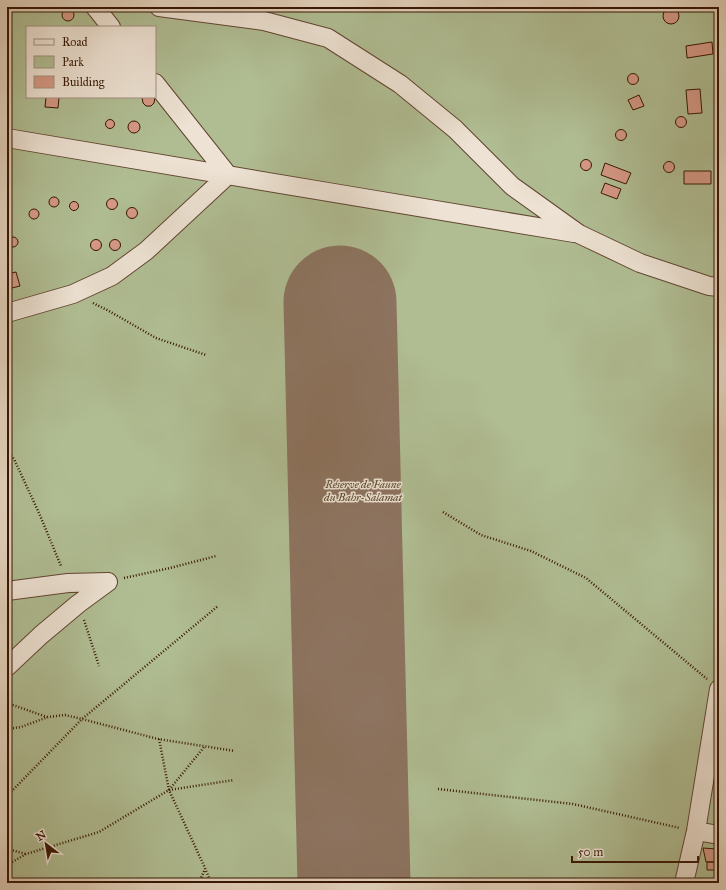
<svg xmlns="http://www.w3.org/2000/svg" width="726" height="890" font-family="'IM FELL Great Primer',serif">
	<rect width="100%" height="100%" fill="#e3d2bc"/>
	<filter id="stains"><feTurbulence type="fractalNoise" baseFrequency=".005" numOctaves="4"/><feColorMatrix values="0 0 0 0 .2 0 0 0 0 .09 0 0 0 0 .02 0 0 0 .5 -.17"/></filter>
	<radialGradient id="worn" r=".72"><stop offset=".6" stop-color="#630" stop-opacity="0"/><stop offset="1" stop-color="#630" stop-opacity=".3"/></radialGradient>
	<path fill="#b0bd93" stroke="#746a4c" fill-rule="evenodd" d="M7,7h712v876h-712zM27,27h128v70h-128z"/>
	<g fill="none" stroke-linecap="round" stroke-linejoin="round">
		<path stroke="#8d7460" stroke-width="113" d="M340,302l14,581"/>
	</g>
	<path fill="#d59985" stroke="#371604" d="M663 16a8 8 0 1 1 16 0a8 8 0 1 1-16 0Z
		M62 15a6 6 0 1 1 12 0a6 6 0 1 1-12 0Z
		M712,42l1,12 -26,4 -1,-12z
		M627.5 79a5.5 5.5 0 1 1 11 0a5.5 5.5 0 1 1-11 0Z
		M700,89l2,24 -14,1 -2,-24z
		M639,95l5,11 -11,4 -5,-10z
		M46,97h13l-1,11 -13,-1z
		M142,97h13l-1,6 -3,3h-5l-3,-3z
		M675.5 122a5.5 5.5 0 1 1 11 0a5.5 5.5 0 1 1-11 0Z
		M105.5 124a4.5 4.5 0 1 1 9 0a4.5 4.5 0 1 1-9 0Z
		M128 127a6 6 0 1 1 12 0a6 6 0 1 1-12 0Z
		M615.5 135a5.5 5.5 0 1 1 11 0a5.5 5.5 0 1 1-11 0Z
		M580.5 165a5.5 5.5 0 1 1 11 0a5.5 5.5 0 1 1-11 0Z
		M663.5 167a5.5 5.5 0 1 1 11 0a5.5 5.5 0 1 1-11 0Z
		M605,163l26,10 -5,11 -25,-9z
		M684,171h27v13h-27z
		M605,183l16,6 -4,10 -16,-6z
		M49 202a5 5 0 1 1 10 0a5 5 0 1 1-10 0Z
		M106.5 204a5.5 5.5 0 1 1 11 0a5.5 5.5 0 1 1-11 0Z
		M69.5 206a4.5 4.5 0 1 1 9 0a4.5 4.5 0 1 1-9 0Z
		M126.5 213a5.5 5.5 0 1 1 11 0a5.5 5.5 0 1 1-11 0Z
		M29 214a5 5 0 1 1 10 0a5 5 0 1 1-10 0Z
		M717,209h2v10l-3,-1 -1,-3v-2z
		M8 242a5 5 0 1 1 10 0a5 5 0 1 1-10 0Z
		M90.5 245a5.5 5.5 0 1 1 11 0a5.5 5.5 0 1 1-11 0Z
		M109.5 245a5.5 5.5 0 1 1 11 0a5.5 5.5 0 1 1-11 0Z
		M7,261h2l2,3v4l-2,3h-2z
		M16,272l4,14 -12,3 -1,-4v-11z
		M719,795v11l-3,-3 -1,-3 1,-3z
		M719,810v12l-3,-2 -1,-4 2,-4z
		M703,848l14,1 -1,13h-10z
		M707,862h9v8h-9z"/>
	<g fill="none" stroke-linecap="round" stroke-linejoin="round">
		<defs>
			<path id="minor" d="M95,7l16,20
				M159,7l105,14 64,17 72,46 55,45 57,57 67,48 61,29 69,23 10,1
				M7,138c189,33 378,63 567,95
				M7,313l66,-19 39,-18 34,-25 82,-76 -73,-92
				M7,591l61,-8 40,-1
				M7,667l34,-32 37,-31 30,-22
				M696,831l23,4
				M684,883l12,-52 23,-142"/>
		</defs>
		<use href="#minor" stroke="#624532" stroke-width="20"/>
		<path stroke="#371604" stroke-width="2.5" stroke-dasharray="1 2" stroke-linecap="butt" d="M93,303l16,8 47,27 50,17
			M7,451l7,8 25,54 22,53
			M443,512l38,23 50,16 55,27 121,101
			M124,578l46,-10 46,-12
			M84,620l15,46
			M7,703l40,14
			M7,729l14,-2 27,-10 17,-2 17,4 76,20 77,12
			M159,739l10,51 36,78 6,15
			M438,789l135,15 107,24
			M169,790l65,-10
			M7,796l75,-77 136,-113
			M7,849l19,5
			M7,865l19,-11 73,-22 70,-42 36,-44
			M199,883l6,-14"/>
		<use href="#minor" stroke="#ede2d3" stroke-width="18"/>
	</g>
	<g text-anchor="middle" dominant-baseline="central" stroke-width="3" stroke-linejoin="round" paint-order="stroke">
		<g font-size="11" font-style="italic" fill="#5b482f" stroke="#ede2d3">
			<text x="363" y="484">Réserve de Faune<tspan x="363" dy="13">du Bahr-Salamat</tspan></text>
		</g>
	</g>
	<rect width="726" height="890" fill="none" stroke="#e3d2bc" stroke-width="24"/>
	<rect x="8" y="8" width="710" height="874" fill="none" stroke="#371604" stroke-width="2"/>
	<rect x="12" y="12" width="702" height="866" fill="none" stroke="#371604"/>
	<rect x="26" y="26" width="130" height="72" fill="#ede2d3" stroke="#a49080"/>
	<rect x="34" y="39" width="20" height="6" fill="#ede2d3" stroke="#a49080"/>
	<text x="62" y="46" font-size="12" fill="#371604">Road</text>
	<rect x="34" y="56" width="20" height="12" fill="#b0bd93" stroke="#a49080"/>
	<text x="62" y="66" font-size="12" fill="#371604">Park</text>
	<rect x="34" y="76" width="20" height="12" fill="#d59985" stroke="#a49080"/>
	<text x="62" y="86" font-size="12" fill="#371604">Building</text>
	<g transform="translate(46 844) rotate(329)" stroke="#ede2d3" stroke-width="3" paint-order="stroke">
	<path d="M0-3L7 15L0 10L-7 15Z" fill="#371604"/>
	<text y="-6" font-size="11" font-weight="bold" text-anchor="middle" fill="#371604">N</text>
	</g>
	<path d="M572 856v6h126v-6" fill="none" stroke="#371604" stroke-width="2"/>
	<text x="578" y="856" font-size="12" fill="#371604" stroke="#ede2d3" stroke-width="3" paint-order="stroke">50 m</text>
	<rect width="100%" height="100%" filter="url(#stains)"/>
	<rect width="100%" height="100%" fill="url(#worn)"/>
</svg>
